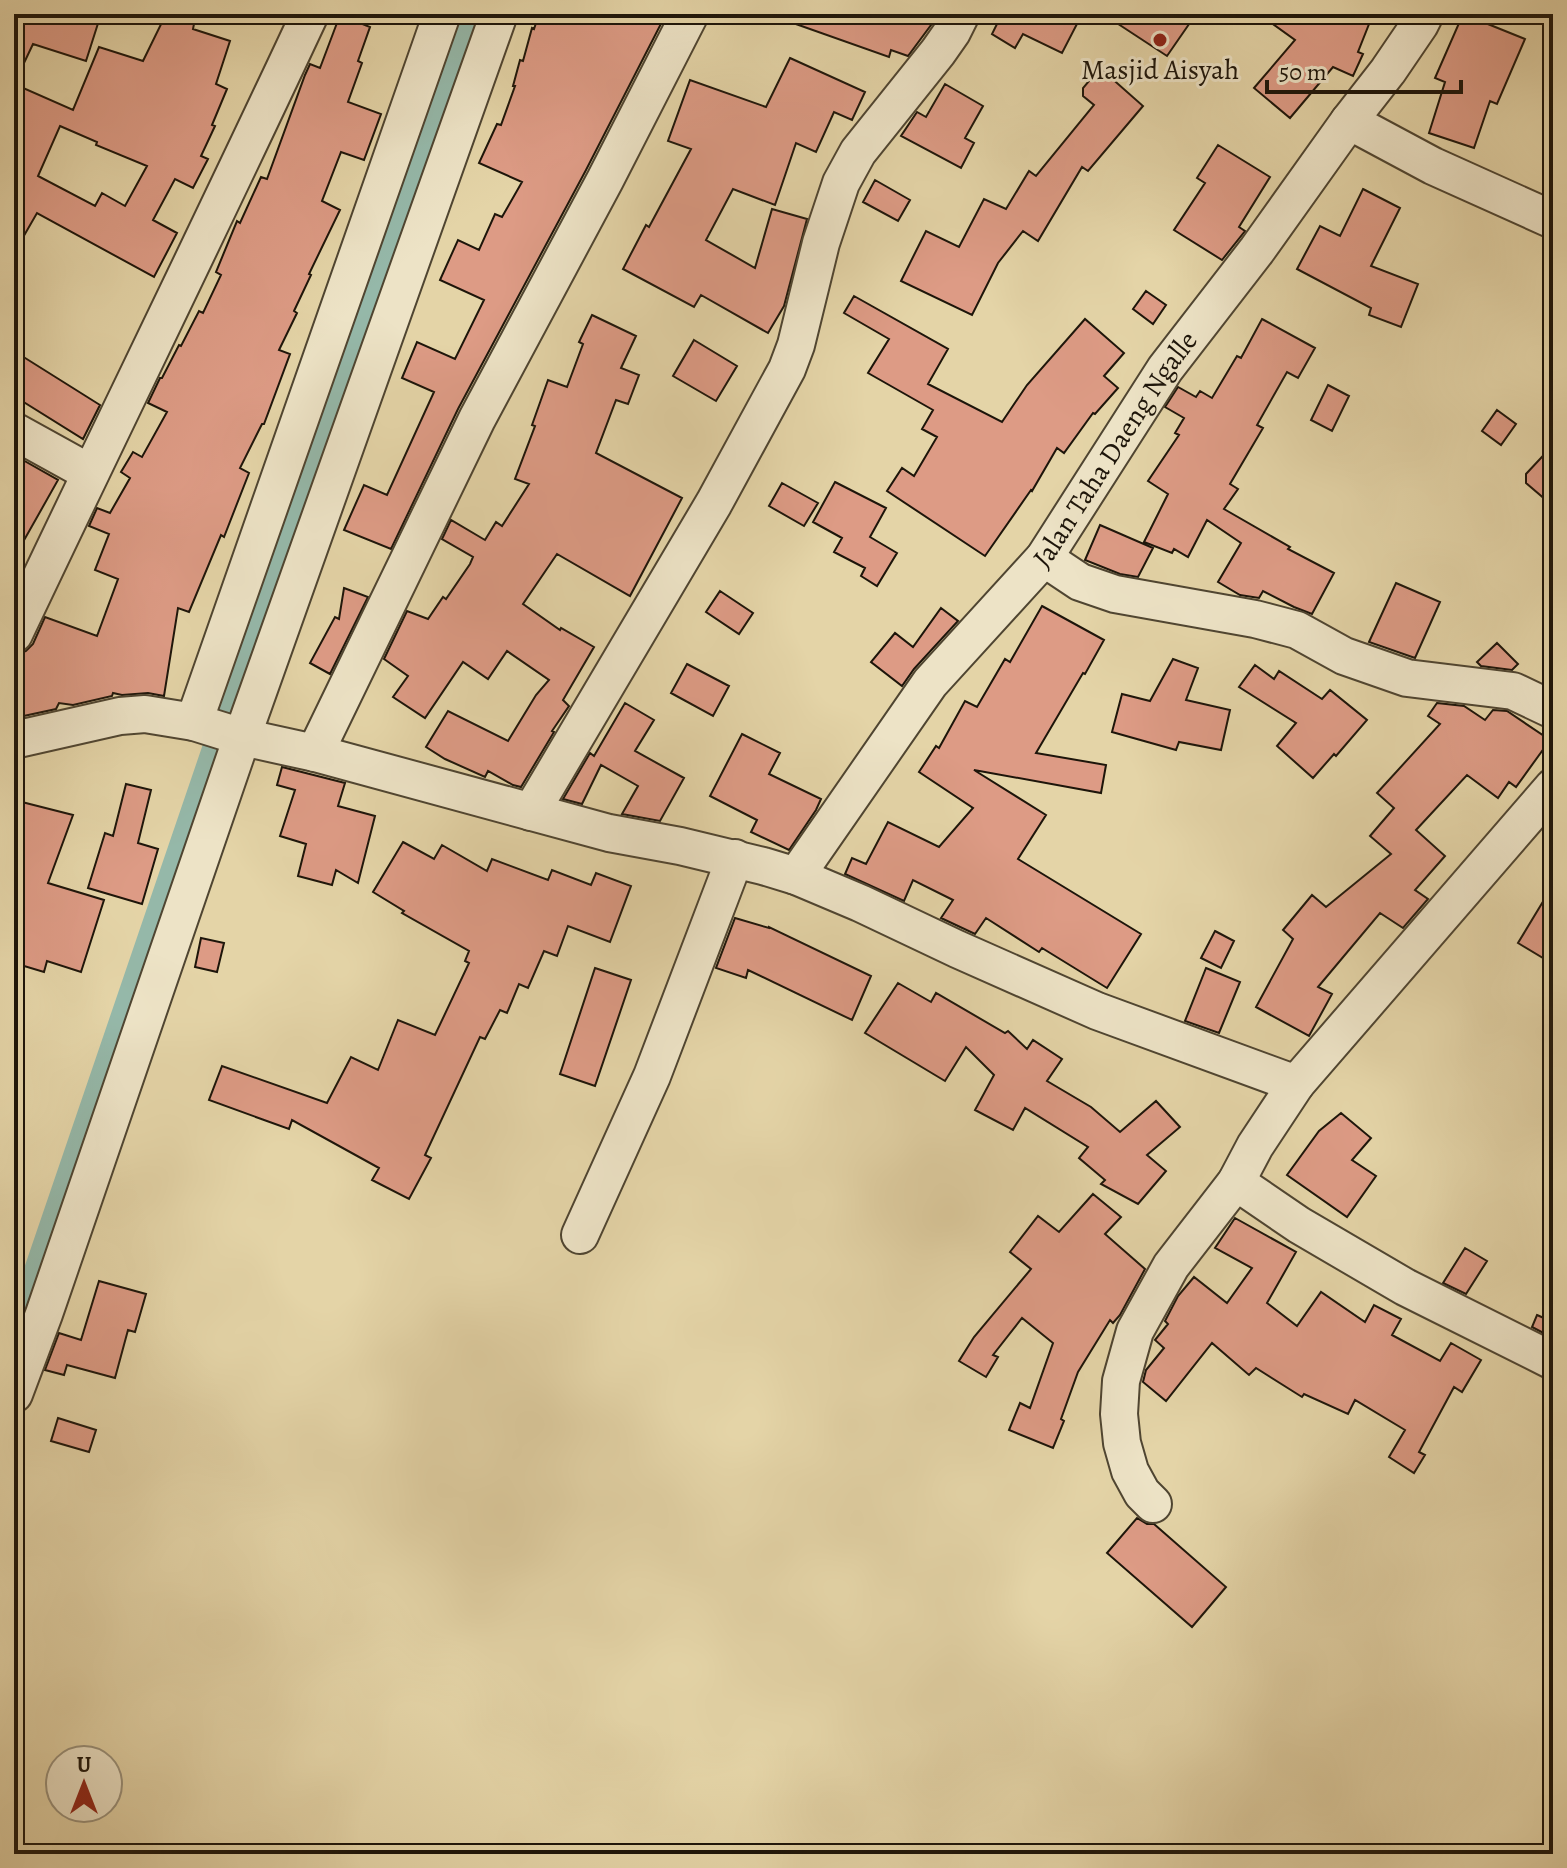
<svg xmlns="http://www.w3.org/2000/svg" width="1567" height="1868" font-family="Alegreya,serif">
	<rect width="100%" height="100%" fill="#e4d4a7"/>
	<filter id="stains"><feTurbulence type="fractalNoise" baseFrequency=".0025" numOctaves="4"/><feColorMatrix values="0 0 0 0 .2 0 0 0 0 .09 0 0 0 0 .02 0 0 0 .5 -.17"/></filter>
	<radialGradient id="worn" r=".72"><stop offset=".6" stop-color="#630" stop-opacity="0"/><stop offset="1" stop-color="#630" stop-opacity=".3"/></radialGradient>
	<g fill="none" stroke-linecap="round" stroke-linejoin="round">
		<path stroke="#95b8a9" stroke-width="28" d="M14,1341l453,-1327"/>
	</g>
	<path fill="#dd9b85" stroke="#1d150a" stroke-width="2" fill-rule="evenodd" d="M21,14h80l-15,47 -53,-17 -19,40 59,26 26,-63 44,14 23,-47h30l-3,15 37,12 -14,43 11,5 -15,36 3,1 -14,30 7,3 -15,29 -18,-9 -22,41 24,13 -23,44 -117,-64 -23,40v-224zM60,126l37,16 -1,3 51,21 -22,40 -23,-13 -7,13 -57,-30z
		M539,14h127l-80,156 -128,239 -67,140 -47,-19 20,-45 23,10 47,-103 -32,-14 15,-36 38,17 29,-59 -44,-20 18,-40 21,10 16,-36 7,3 20,-35 -43,-19 18,-39 4,1 14,-39h-2l7,-26 3,1 9,-33 2,1z
		M776,14h159l-4,11 -23,31 -17,-6 -2,7 -113,-40z
		M982,14h79l17,8 -16,31 -39,-19 -8,14 -23,-14 6,-12z
		M1103,14h93l-29,42z
		M1259,14h114l-15,38 5,2 -10,22 -20,-9 -43,51 -36,-30 41,-48z
		M1463,14l62,25 -28,65 -7,-3 -16,47 -45,-15 16,-51 -10,-4z
		M340,15l30,12 -12,34 4,2 -14,39 33,12 -17,46 -23,-8 -19,49 18,9 -31,64 2,1 -17,36 3,2 -18,37 11,4 -26,70h-2l-22,44 9,5 -25,64 -3,-2 -32,77 -11,-4 -14,88 -16,-3 -26,2 -9,-2 -1,3 -39,9 -14,-2 -3,6 -37,8 -5,-1v-50l5,-12 7,-3 7,-7 12,-27 52,19 21,-57 -23,-9 14,-36 -20,-8 8,-18 13,5 20,-35 -9,-6 12,-20 9,5 25,-45 -19,-9 12,-25h2l17,-33 2,1 18,-35 4,2 18,-38 -5,-3 21,-51 3,2 21,-46 6,2 38,-104 5,-11 10,4z
		M790,58l75,34 -13,28 -18,-8 -18,40 -20,-9 -21,62 -42,-16 -27,51 49,28 17,-59 35,10 -23,87 -16,27 -67,-38 -7,12 -71,-38 23,-44 3,2 42,-78 -23,-8 22,-61 76,27z
		M1100,68l43,38 -55,65 -6,-4 -44,74 -15,-10 -25,32 -26,52 -71,-34 25,-50 33,16 25,-48 22,10 23,-38 7,5 58,-71 -11,-9v-8z
		M945,84l38,22 -18,32 9,5 -13,25 -60,-32 16,-24 9,5z
		M1218,145l52,32 -31,50 6,4 -23,29 -48,-30 31,-47 -8,-5z
		M875,180l35,20 -12,21 -35,-19z
		M1363,189l37,19 -29,58 47,18 -17,43 -32,-12 2,-7 -74,-39 23,-43 20,10z
		M1146,291l20,14 -13,19 -20,-15z
		M854,296l94,53 -20,35 74,38 25,-37 58,-66 39,34 -20,23 14,12 -23,26 -2,-1 -29,40 -7,-5 -25,43 -1,-1 -46,66 -98,-65 15,-23 12,8 23,-39 -15,-8 11,-19 -65,-37 21,-34 -45,-26z
		M592,315l44,21 -15,32 18,7 -11,29 -12,-4 -20,53 86,45 -52,98 -73,-42 -34,50 37,26 1,-2 33,19 -31,53 6,6 -17,25 2,1 -33,55 -8,-2 -25,-14 -3,6 -40,-18 -19,-12 22,-36 60,30 28,-46 13,-15 -42,-29 -19,28 -25,-17 -38,56 -32,-21 15,-21 -24,-17 23,-48 21,8 15,-22 3,2 24,-35 3,-7 -31,-18 9,-19 34,20 11,-18 6,4 27,-42 -14,-5 20,-53 -3,-1 16,-45 19,7 16,-43 -4,-2z
		M1262,319l53,29 -17,30 -11,-6 -30,53 6,3 -33,56 8,5 -14,20 66,38 -2,2 46,24 -22,41 -18,-7 -31,-16 -4,7 -19,-3 -22,-13 23,-39 -34,-23 -19,37 -14,-8 -2,4 -28,-11 24,-48 -20,-13 31,-46 -4,-2 9,-15 -19,-11 13,-20 18,10 4,-6 12,7 25,-42 4,2z
		M694,340l43,26 -21,35 -43,-25z
		M14,351l86,54 -17,34 -69,-43z
		M1328,385l21,11 -17,35 -21,-11z
		M1497,410l19,14 -15,21 -19,-14z
		M1553,445v61l-27,-23v-9z
		M14,455l44,25 -44,78z
		M835,482l51,26 -16,29 27,16 -20,33 -16,-10 4,-8 -31,-16 8,-14 -29,-16z
		M782,483l36,20 -14,23 -35,-20z
		M1100,525l53,23 -15,29 -18,-3 -35,-14z
		M1396,583l44,19 -25,56 -46,-16z
		M344,588l24,9 -38,77 -20,-11 25,-46 4,2z
		M720,591l33,22 -14,21 -33,-22z
		M1042,606l62,34 -19,34 -2,-1 -47,80 70,12 -5,28 -127,-23 72,45 -28,44 123,75 -34,54 -65,-40 -3,4 -53,-34 -11,16 -34,-16 12,-18 -40,-20 -9,21 -59,-27 7,-16 14,6 22,-42 51,25 34,-39 -54,-36 17,-26 3,2 26,-47 12,6 28,-48 5,3z
		M941,608l17,13 -44,48 -12,17 -31,-24 24,-29 18,14z
		M1497,643l21,21 -6,6 -31,-4 -4,-4z
		M1173,659l25,9 -12,32 44,10 -9,40 -42,-8 -3,8 -64,-18 10,-38 28,7z
		M687,664l42,22 -16,30 -42,-23z
		M1255,665l19,14 5,-8 43,28 8,-9 37,30 -31,36 -2,-2 -21,24 -36,-32 19,-23 -57,-36z
		M625,703l29,17 -19,31 49,27 -24,43 -38,-7 16,-28 -37,-21 -19,39 -19,-5 27,-46 4,3z
		M1437,703l27,3 21,14 8,-10 14,1 43,29 -34,47 -7,-5 -11,16 -31,-23 -51,55 29,26 -30,34 13,9 -25,29 -23,-15 -62,74 14,7 -23,42 -53,-29 37,-68 -10,-9 29,-35 14,12 65,-53 -21,-18 24,-28 -17,-15 63,-69 -12,-8z
		M742,734l38,19 -11,21 52,25 -5,11 -27,40 -38,-18 6,-12 -47,-24z
		M282,767l63,16 -7,23 37,10 -17,67 -22,-13 -4,15 -34,-9 8,-32 -26,-8 15,-46 -18,-5z
		M126,784l25,6 -13,53 20,6 -16,55 -54,-16 17,-55 8,3z
		M14,800l59,15 -25,68 56,17 -23,72 -34,-11 -3,11 -30,-9z
		M403,842l31,17 8,-14 45,26 5,-12 56,21 4,-10 39,15 5,-12 35,13 -21,56 -42,-16 -11,30 -13,-5 -16,37 -9,-4 -12,29 -7,-3 -15,29 -5,-2 -55,118 6,3 -22,41 -37,-19 7,-12 -87,-48 -3,9 -80,-29 13,-34 105,37 24,-46 27,13 20,-50 37,15 34,-72 -4,-2 4,-10 -67,-38 2,-2 -31,-19z
		M1553,885v79l-35,-21z
		M735,918l34,10v-1l102,49 -19,44 -104,-50 -2,8 -30,-10z
		M1215,931l19,10 -13,27 -20,-10z
		M201,938l23,5 -7,29 -22,-5z
		M595,968l36,12 -36,106 -35,-12z
		M1206,968l34,14 -21,51 -34,-12z
		M898,983l33,19 5,-9 69,40 3,-2 19,18 6,-9 29,19 -15,22 44,26 29,25 36,-31 24,26 -33,28 19,16 -28,33 -37,-20 4,-4 -26,-22 9,-11 -63,-39 -12,22 -38,-20 19,-35 -28,-28 -21,34 -80,-48z
		M1341,1113l30,25 -19,22 24,16 -29,41 -60,-42 32,-44z
		M1093,1194l28,23 -16,17 40,35 -25,46 -7,8 -3,-3 -32,52 -17,47 3,2 -11,27 -44,-18 11,-27 10,5 23,-65 -31,-25 -29,37 5,2 -12,20 -27,-16 15,-24 57,-68 -21,-17 28,-36 21,16z
		M1235,1218l61,34 -29,51 30,23 24,-34 44,30 9,-17 27,14 -9,16 48,26 11,-18 30,17 -19,32 -8,-5 -35,65 6,3 -11,18 -25,-16 16,-27 -50,-30 -7,14 -44,-20 -2,3 -46,-29 -7,7 -37,-32 -46,58 -23,-19 3,-12 18,-22 -9,-8 13,-16 -3,-3 13,-25 16,-19 33,26 25,-35 -37,-20z
		M1465,1248l22,13 -21,33 -23,-11z
		M99,1281l47,13 -11,38 -7,-2 -13,48 -48,-13 -3,10 -19,-5 14,-37 22,7z
		M1537,1315l16,7v16l-21,-11z
		M58,1418l38,12 -7,22 -38,-11z
		M1137,1518l10,6h7l72,63 -34,40 -85,-74z"/>
	<g fill="none" stroke-linecap="round" stroke-linejoin="round">
		<defs>
			<g id="minor">
				<path d="M1349,121l84,45 120,54"/>
				<path d="M14,431l76,42"/>
				<path d="M1044,558l36,24 35,12 140,25 42,11 47,26 63,22 106,13 40,19"/>
				<path d="M14,634c98,-207 199,-412 296,-620"/>
				<path d="M194,722l248,-708"/>
				<path d="M14,740l106,-24 25,-2 49,8 48,15 73,16 294,80 71,13 83,20 33,10 64,27 97,46 140,62 199,73 257,-297"/>
				<path d="M315,753l162,-334 128,-239 85,-166"/>
				<path d="M531,812l183,-309 73,-134 9,-24 25,-102 20,-60 17,-31 80,-100 14,-20 9,-18"/>
				<path id="s1" d="M796,876l134,-193 114,-125 121,-189 92,-119 92,-129 39,-50 32,-47 5,-10"/>
				<path d="M1236,1182l63,43 106,62 148,74"/>
				<path d="M580,1235l72,-159 83,-218"/>
				<path d="M14,1394l30,-80 198,-577 257,-723"/>
				<path d="M1153,1504l-11,-11 -12,-22 -8,-28 -3,-29 2,-33 14,-50 36,-65 65,-84 19,-36 41,-62"/>
			</g>
		</defs>
		<use href="#minor" stroke="#4f4531" stroke-width="40"/>
		<use href="#minor" stroke="#ede3c6" stroke-width="36"/>
	</g>
	<circle fill="#8f2418" stroke="#ede3c6" stroke-width="3" cx="1160" cy="40" r="8"/>
	<g text-anchor="middle" dominant-baseline="central" stroke-width="6" stroke-linejoin="round" paint-order="stroke">
		<g font-size="28" fill="#1d150a" stroke="#ede3c6">
			<text x="1160" y="70">Masjid Aisyah</text>
		</g>
		<g font-size="28" fill="#1d150a" stroke="#ede3c6">
			<text stroke="none"><textPath href="#s1" startOffset="534">Jalan Taha Daeng Ngalle</textPath></text>
		</g>
	</g>
	<rect width="1567" height="1868" fill="none" stroke="#e4d4a7" stroke-width="48"/>
	<rect x="16" y="16" width="1535" height="1836" fill="none" stroke="#1d150a" stroke-width="4"/>
	<rect x="24" y="24" width="1519" height="1820" fill="none" stroke="#1d150a" stroke-width="2"/>
	<g transform="translate(84 1784)"><circle r="38" fill="#ede3c6" stroke="#9a917b" stroke-width="2"/>
	<path d="M0-6L14 30L0 20L-14 30Z" fill="#8f2418"/>
	<text y="-12" font-size="22" font-weight="bold" text-anchor="middle" fill="#1d150a">U</text>
	</g>
	<path d="M1267 80v12h194v-12" fill="none" stroke="#1d150a" stroke-width="4"/>
	<text x="1279" y="80" font-size="24" fill="#1d150a" stroke="#ede3c6" stroke-width="6" paint-order="stroke">50 m</text>
	<rect width="100%" height="100%" filter="url(#stains)"/>
	<rect width="100%" height="100%" fill="url(#worn)"/>
</svg>
